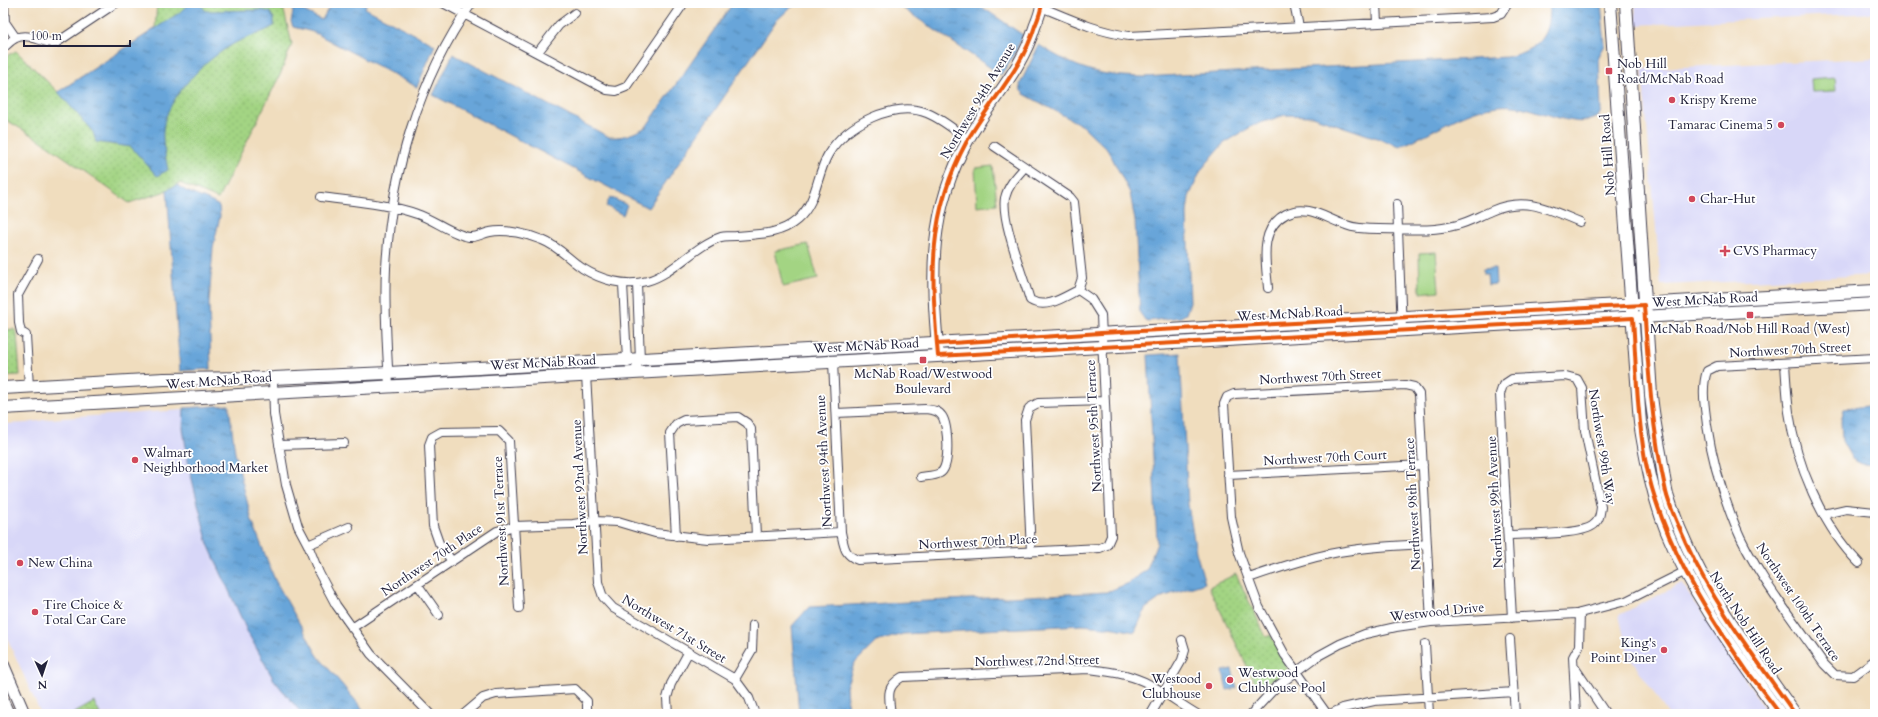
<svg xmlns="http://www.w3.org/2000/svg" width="1878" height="717" font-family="Cardo,serif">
	<defs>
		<pattern id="grass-dots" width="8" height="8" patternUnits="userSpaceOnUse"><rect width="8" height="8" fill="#a3d483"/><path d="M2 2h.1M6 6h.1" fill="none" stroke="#8cb672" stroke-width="1.8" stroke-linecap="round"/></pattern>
		<pattern id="water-ripples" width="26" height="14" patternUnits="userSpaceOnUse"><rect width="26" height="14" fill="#67a5d9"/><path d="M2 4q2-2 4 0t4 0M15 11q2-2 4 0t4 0" fill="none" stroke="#5486b1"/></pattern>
	</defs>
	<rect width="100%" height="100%" fill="#fff"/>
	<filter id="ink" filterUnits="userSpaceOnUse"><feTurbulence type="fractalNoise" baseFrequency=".025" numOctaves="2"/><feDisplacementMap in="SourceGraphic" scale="8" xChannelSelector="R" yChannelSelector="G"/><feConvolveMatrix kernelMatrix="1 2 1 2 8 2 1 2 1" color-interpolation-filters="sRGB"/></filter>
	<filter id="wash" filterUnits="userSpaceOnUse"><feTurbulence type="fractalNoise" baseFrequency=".012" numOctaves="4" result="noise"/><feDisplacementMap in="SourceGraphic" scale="16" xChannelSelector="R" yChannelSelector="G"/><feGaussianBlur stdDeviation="0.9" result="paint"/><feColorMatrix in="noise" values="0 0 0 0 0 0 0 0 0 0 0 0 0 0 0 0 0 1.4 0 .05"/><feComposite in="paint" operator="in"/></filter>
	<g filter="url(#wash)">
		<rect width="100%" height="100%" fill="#f0ddbe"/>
		<path fill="#d8d7f8" d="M1635,3h240v10l-239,12z
			M1875,58v217l-214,10 -19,-216z
			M184,410l-1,18 91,252 28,34h-261l-33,-74 -5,-18v-198l24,-1 22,-4z
			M1682,583l86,131h-100l-40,-60 -9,-39z"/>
		<path fill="url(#grass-dots)" stroke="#627b5f" d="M157,3h125l10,41 -12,31 -62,124 -38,-16 -17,9 -34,11 -86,-61 -40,-24v-60l13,-7 42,41 97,-63z
			M14,329l3,5 3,41 -17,1v-46z
			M1236,574l30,63 5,-2 18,37 -32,15 -48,-100z
			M94,702l6,12h-27z"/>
		<path fill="#a3d483" stroke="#627b5f" d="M1835,77l1,14 -24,1 -1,-13z
			M993,166l4,38 -20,2 -2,-38z
			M808,244l10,35 -35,8 -8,-36z
			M1436,252l3,39 -19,2 -1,-40z"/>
		<path fill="url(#water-ripples)" stroke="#44648a" d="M189,3h10l7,8 55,-1 9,2 4,7v7c-11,7 -25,10 -37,16 -28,14 -72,55 -74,89 -1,12 3,27 5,39l-11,6 -26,-29 -35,-5 -3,-10 -35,-40 121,-79z
			M331,3h36l-2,5 70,37 -18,42 -104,-55 -20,-5 -2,-5 3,-16 28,14z
			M733,3h67l-10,5 -14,13 -128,187 -215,-113 20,-41 156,83c14,1 24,-3 37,-10z
			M895,3h81l47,32 -9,20 -13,20z
			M1549,3h52l4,42 -6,11 2,55 -3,6c-8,3 -16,6 -24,4 -25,-3 -49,-18 -75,-15 -36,3 -66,28 -99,40l-88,-30 -27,-1 -31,10 -31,19 -22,26 -12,27 -2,16 3,89 -4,12 -5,3 -33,4 -3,-1 -5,-7 -5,-92 -5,-28 -22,-43 -25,-24 -59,-32 -3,-3 -1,-7 19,-39c37,24 60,31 104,32l364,-20c33,-8 43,-21 42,-54z
			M177,185c12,10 29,12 42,21l1,10 -7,32 -4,56 2,65 -31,2 -13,-181z
			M610,197l17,8 -4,10 -17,-9z
			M1495,268l1,16 -8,1 -1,-11h-4v-5z
			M1180,353l8,151 8,48 9,31 -43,14 -17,12 -10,23 -20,-4 -33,-3 -179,9 -27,8 -22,22 -8,23 2,27h-49l-7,-88 17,-19 298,-15 22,-9 18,-14 10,-26 -9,-188z
			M229,405l6,48 17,68 23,59 43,76 49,58h-65l-28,-34 -26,-47 -40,-89 -19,-77 -6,-39 1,-20z
			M1875,405v60l-13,-1 -10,-5 -10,-18 -1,-21 3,-11z
			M1232,669l5,19 -10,2 -4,-19z"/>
	</g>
	<g filter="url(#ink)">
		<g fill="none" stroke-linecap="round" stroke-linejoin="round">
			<defs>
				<path id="minor" d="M4,3l1,19 11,16
					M443,3l164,87 9,1 10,-4 58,-84
					M1294,3l5,24
					M1376,3l1,20
					M1041,7c29,12 57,25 88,29l364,-19 8,-3 7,-11
					M3,48c4,-3 8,-8 13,-10 14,-6 26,6 40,5l60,-40
					M538,52l21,-27 16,-12
					M994,146l76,51 4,5 8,76 -4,12c-14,7 -32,20 -48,10 -7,-24 -29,-80 -25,-102 3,-13 12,-22 20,-31
					M321,197c29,4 69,7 96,17 16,5 36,21 52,23 8,1 14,-4 21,-5 16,-3 38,2 52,8 16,6 27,19 40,28 19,12 43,19 65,13 28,-8 47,-35 74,-44 5,-1 10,-1 15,-1 21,-2 44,-1 61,-16 21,-18 19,-46 32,-67 17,-29 66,-53 98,-40 15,6 28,17 41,27
					M1397,204l5,126
					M623,284l4,76 1,3
					M1268,288c-2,-26 -10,-59 18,-74 22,-11 40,5 60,11 10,4 22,4 33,4 25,0 53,3 78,-4 12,-3 22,-9 34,-14 34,-15 57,-2 89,11
					M1875,358l-158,8 -10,5c-6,18 -2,36 0,54 5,35 15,68 28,100 19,47 60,97 89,139l11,11 18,1 22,-16
					M833,362l8,170c3,14 3,23 17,28l242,-12 7,-3 4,-9 -10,-221 -10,-16 -13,-9
					M1785,363c1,16 2,33 4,49 7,52 33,114 70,151
					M634,372l6,-12 -3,-77
					M586,375l12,207 5,15 10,11 122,71
					M273,378l1,36 12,71 12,41 10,19 11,28 17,32 35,49 59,60
					M389,386c-2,-40 -5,-79 -3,-118 5,-94 32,-188 86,-265
					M29,387l-3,-52 -5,-3 -2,-9 -1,-28 20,-36
					M836,413l89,-4c7,1 13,1 17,7 6,9 9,51 -2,57 -5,3 -13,3 -19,4
					M279,445l65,-2
					M1228,475l195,-10
					M1824,514l22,-5 29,3
					M1509,535c18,-1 70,0 83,-9 7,-4 8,-11 9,-19l-16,-76 -3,-43 -5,-9 -11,-3 -54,3 -9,6 -3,9 12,224
					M676,536l-6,-103 6,-9 8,-4 54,-3 9,6 4,6 5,107
					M308,545l41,-18
					M1031,552l-6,-132 4,-12 9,-5 67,-2
					M451,560l-12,-17 -6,-17 -4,-81 3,-8 9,-5 58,-1 10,10 10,167
					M1249,578c26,-9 52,-18 80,-24 32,-7 65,-8 98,-10
					M418,585l21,30
					M753,625l-1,25 -17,29 14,19 6,16
					M352,628l145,-97 17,-5 59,-2 21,-3 24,1 37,11 53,6 133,-7
					M1510,639l5,75
					M1425,644l4,70
					M1575,668l31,46
					M464,714l19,-16 13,-4 79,-5 12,12v13
					M668,714l-1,-16 4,-14 17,-31
					M891,714c-2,-17 -6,-27 11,-37l187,-8c14,2 29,3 43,8 23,7 44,25 65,37
					M1151,714l31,-54 3,-10 -3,-10
					M1251,714l25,-27 42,-31 22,-12 25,-10 31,-7 35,-5 145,-8 50,-13 64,-32
					M1327,714l-42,-59 -26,-48 -20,-54 -8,-36 -7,-113 3,-7 7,-3 171,-9 9,2 5,7 12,228
					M1330,714l13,-6 31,-7 140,-9
					M1576,714l-3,-57 6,-11 1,-33"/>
				<path id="tertiary" d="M938,352c-7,-78 -10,-141 30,-212 22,-39 54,-70 67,-114 3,-7 6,-15 7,-23"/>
				<path id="secondary" d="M1610,3l30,420c6,37 13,74 27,109 27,66 72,124 113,182
					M1626,3l25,392c2,21 6,42 10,63 2,12 3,24 6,36 25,83 79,151 128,220
					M3,388l161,-9 109,-1 115,-5 1487,-82
					M3,408l1872,-104
					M3,665l21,49
					M3,703l5,11"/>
			</defs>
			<use href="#minor" stroke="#413e4f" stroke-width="10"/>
			<use href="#tertiary" stroke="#413e4f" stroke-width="13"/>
			<use href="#secondary" stroke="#413e4f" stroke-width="14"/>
			<use href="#minor" stroke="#fff" stroke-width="8"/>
			<use href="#tertiary" stroke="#fff" stroke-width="11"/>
			<use href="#secondary" stroke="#fff" stroke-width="12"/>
			<defs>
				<path id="cycleway" d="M1042,3c-1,8 -4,16 -7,23 -13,44 -46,76 -68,115 -40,73 -36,135 -29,215l695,-38c3,47 4,95 12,141 15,78 58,148 102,212 11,14 22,28 33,43
					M937,344l164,-11 543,-28c4,62 8,125 22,187 4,17 13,34 20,51 28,62 70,116 109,171"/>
			</defs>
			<use href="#cycleway" stroke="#fff" stroke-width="6"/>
			<use href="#cycleway" stroke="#e8590c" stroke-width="4"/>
		</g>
	</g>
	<g fill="#d1495b" stroke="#fff" stroke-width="1.5">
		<rect x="1605" y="67" width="8" height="8" rx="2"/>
		<circle cx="1672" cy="100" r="4"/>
		<circle cx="1781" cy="125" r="4"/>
		<circle cx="1692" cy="199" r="4"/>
		<path d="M1723 245h4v4h4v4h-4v4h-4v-4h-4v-4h4z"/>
		<rect x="1746" y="311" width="8" height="8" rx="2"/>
		<rect x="919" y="356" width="8" height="8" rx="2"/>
		<circle cx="135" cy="460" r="4"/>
		<circle cx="20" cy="563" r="4"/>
		<circle cx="35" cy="612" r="4"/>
		<circle cx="1664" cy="650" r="4"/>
		<circle cx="1230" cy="680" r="4"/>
		<circle cx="1209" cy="686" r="4"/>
	</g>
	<g text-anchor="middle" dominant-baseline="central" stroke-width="3.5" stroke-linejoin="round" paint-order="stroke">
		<g font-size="13" fill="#22223b" stroke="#fff" text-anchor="start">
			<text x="1617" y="64">Nob Hill<tspan x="1617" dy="15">Road/McNab Road</tspan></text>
			<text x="1680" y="100">Krispy Kreme</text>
			<text x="1773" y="125" text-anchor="end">Tamarac Cinema 5</text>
			<text x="1700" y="199">Char-Hut</text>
			<text x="1733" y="251">CVS Pharmacy</text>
			<text x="1750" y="329" text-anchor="middle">McNab Road/Nob Hill Road (West)</text>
			<text x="923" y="374" text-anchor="middle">McNab Road/Westwood<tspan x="923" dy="15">Boulevard</tspan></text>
			<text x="143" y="453">Walmart<tspan x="143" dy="15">Neighborhood Market</tspan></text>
			<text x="28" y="563">New China</text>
			<text x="43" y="605">Tire Choice &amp;<tspan x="43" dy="15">Total Car Care</tspan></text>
			<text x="1656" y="643" text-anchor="end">King's<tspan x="1656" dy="15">Point Diner</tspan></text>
			<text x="1238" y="673">Westwood<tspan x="1238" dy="15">Clubhouse Pool</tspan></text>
			<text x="1201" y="679" text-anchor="end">Westood<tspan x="1201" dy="15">Clubhouse</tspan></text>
		</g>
		<g font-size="13" fill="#22223b" stroke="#fff">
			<text transform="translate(978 101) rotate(-59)">Northwest 94th Avenue</text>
			<text transform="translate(1608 155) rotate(-94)">Nob Hill Road</text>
			<text transform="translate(1705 300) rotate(-3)">West McNab Road</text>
			<text transform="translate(1290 314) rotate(-3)">West McNab Road</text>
			<text transform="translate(866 346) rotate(-3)">West McNab Road</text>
			<text transform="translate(1790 350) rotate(-3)">Northwest 70th Street</text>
			<text transform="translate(543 363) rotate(-3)">West McNab Road</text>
			<text transform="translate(1320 377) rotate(-3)">Northwest 70th Street</text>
			<text transform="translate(219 381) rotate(-4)">West McNab Road</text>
			<text transform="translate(1094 426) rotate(-93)">Northwest 95th Terrace</text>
			<text transform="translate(1602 447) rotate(81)">Northwest 99th Way</text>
			<text transform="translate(1325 458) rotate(-3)">Northwest 70th Court</text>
			<text transform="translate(824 461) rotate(-93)">Northwest 94th Avenue</text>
			<text transform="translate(580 487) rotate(-93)">Northwest 92nd Avenue</text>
			<text transform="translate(1495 502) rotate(-93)">Northwest 99th Avenue</text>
			<text transform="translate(1413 504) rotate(-93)">Northwest 98th Terrace</text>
			<text transform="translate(501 521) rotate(-93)">Northwest 91st Terrace</text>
			<text transform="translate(978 542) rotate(-3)">Northwest 70th Place</text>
			<text transform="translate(432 560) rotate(-34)">Northwest 70th Place</text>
			<text transform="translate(1798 602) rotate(56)">Northwest 100th Terrace</text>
			<text transform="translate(1437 612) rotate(-6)">Westwood Drive</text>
			<text transform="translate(1745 623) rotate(57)">North Nob Hill Road</text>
			<text transform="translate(674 629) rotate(31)">Northwest 71st Street</text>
			<text transform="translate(1037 661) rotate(-1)">Northwest 72nd Street</text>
		</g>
	</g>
	<rect width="1878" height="717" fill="none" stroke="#fff" stroke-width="16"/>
	<g transform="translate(42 675) rotate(177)" stroke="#ffffff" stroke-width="3" paint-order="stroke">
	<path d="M0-3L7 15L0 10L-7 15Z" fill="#22223b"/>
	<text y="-6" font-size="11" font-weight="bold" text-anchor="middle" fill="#22223b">N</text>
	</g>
	<path d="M24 40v6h106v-6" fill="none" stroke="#22223b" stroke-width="2"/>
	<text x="30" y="40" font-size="12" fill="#22223b" stroke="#ffffff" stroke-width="3" paint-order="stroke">100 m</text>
</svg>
